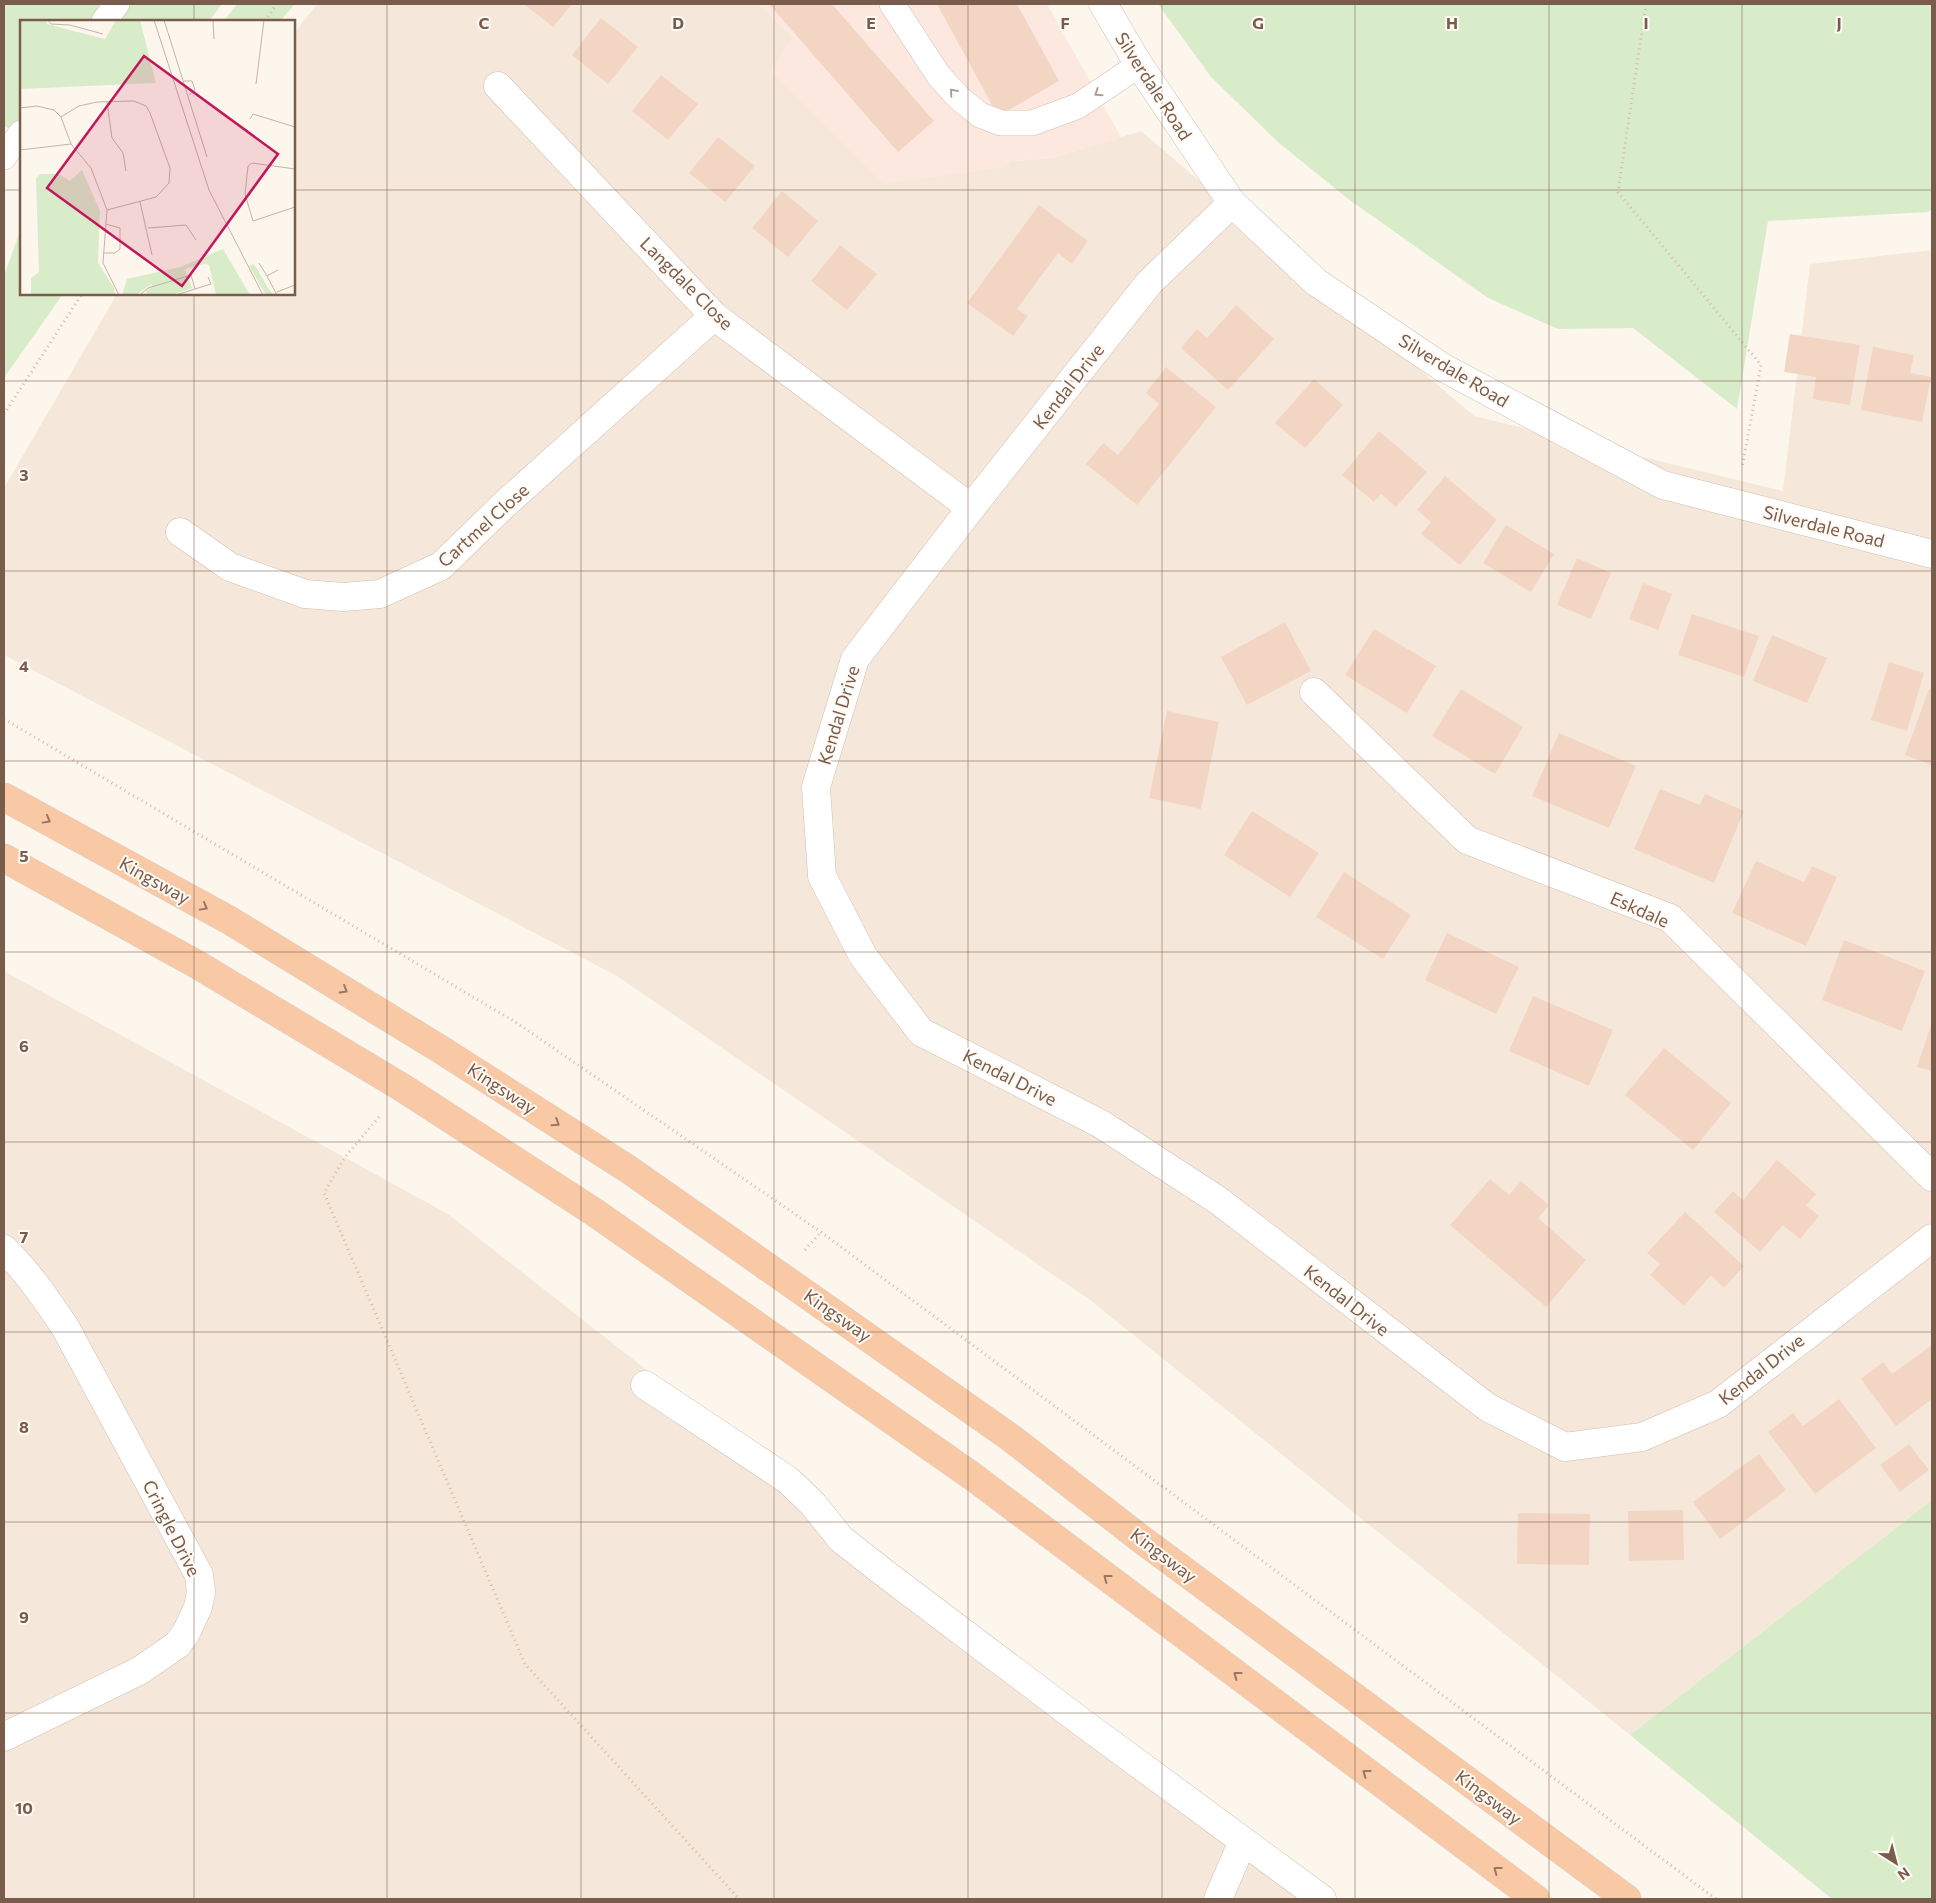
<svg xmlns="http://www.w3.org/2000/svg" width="1936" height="1903" font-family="Commissioner,sans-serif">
	<rect width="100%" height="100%" fill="#fdf6ec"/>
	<path fill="#f5e8da" d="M317,4h442l34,33 218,124 40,-3 90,-27 333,285 309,75 27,-227 122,-14v1250l-302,235 -540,-435 -473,-324 -613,-321v-167l113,-194h177v-261z
		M4,971l444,243 873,685h-1317z"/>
	<path fill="#fde8e0" d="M759,4h288l74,133 -70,21 -40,3 -5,6 -122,17 -113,-113 22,-34z"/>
	<path fill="#d8ecc9" d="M4,4h103l-13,17h-73v98l-9,12 -8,-6z
		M117,4h105l-13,17h-105z
		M237,4h58l-15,17h-56z
		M1158,4h774v205l-4,3 -160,9 -31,188 -104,-81 -75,1 -70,-31 -141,-100 -68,-55 -68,-66z
		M21,228v66h42l-59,84v-102z
		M1932,1500v399h-100l-202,-164z"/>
	<path fill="#f3d5c3" d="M524,4h48l-19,23z
		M769,4h63l102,117 -36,31z
		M937,4h80l42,77 -61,35z
		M601,18l37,29 -30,37 -36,-29z
		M661,75l37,29 -30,36 -36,-29z
		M718,137l37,29 -30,36 -36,-29z
		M782,191l36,30 -30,36 -36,-29z
		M1039,205l49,36 -16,23 -14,-11 -41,56 11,7 -15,20 -46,-33z
		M840,245l37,29 -30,36 -36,-29z
		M1236,305l38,34 -46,51 -47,-42 16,-19 10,9z
		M1790,334l70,11 -10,60 -37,-6 3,-22 -32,-5z
		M1873,347l41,8 -4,18 21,4 -9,45 -61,-12z
		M1166,367l50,40 -79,98 -51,-41 17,-21 15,12 41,-51 -13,-11z
		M1314,379l29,26 -38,43 -30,-25z
		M1379,431l48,41 -31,35 -15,-13 -7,8 -32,-27z
		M1445,476l52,44 -37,45 -39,-31 10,-12 -14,-12z
		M1506,525l48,29 -23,38 -48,-29z
		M1577,558l34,15 -20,46 -34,-14z
		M1643,583l29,11 -14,36 -29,-11z
		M1692,614l67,22 -15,41 -66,-22z
		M1285,622l26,49 -64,34 -26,-48z
		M1374,629l62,37 -29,47 -62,-38z
		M1772,635l55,23 -20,45 -54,-22z
		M1889,662l35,11 -17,58 -36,-11z
		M1461,689l62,38 -28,47 -63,-38z
		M1929,689l3,2v74l-27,-10z
		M1167,711l52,11 -18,87 -52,-11z
		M1559,733l77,33 -27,62 -77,-32z
		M1660,789l40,16 5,-11 39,17 -30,72 -80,-34z
		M1252,811l67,42 -29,44 -66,-42z
		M1756,861l48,21 8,-16 25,11 -31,69 -74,-33z
		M1344,872l67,43 -28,44 -67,-42z
		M1447,933l72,34 -23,47 -71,-34z
		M1844,940l81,31 -23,60 -80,-31z
		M1533,996l80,34 -24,56 -80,-35z
		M1932,1022v49l-15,-4z
		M1664,1048l67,55 -38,47 -68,-55z
		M1777,1160l39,34 -10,11 13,11 -19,23 -17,-14 -23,27 -46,-40 19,-21 10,9z
		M1490,1179l19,16 12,-14 28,24 -11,13 48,42 -40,47 -96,-82z
		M1685,1212l59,54 -20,22 -13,-13 -27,31 -34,-31 10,-11 -13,-11z
		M1932,1345v54l-36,27 -35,-47 22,-17 9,12z
		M1839,1399l37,49 -61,46 -47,-62 25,-19 10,13z
		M1909,1444l20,26 -29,22 -20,-27z
		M1759,1454l27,36 -66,49 -27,-37z
		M1683,1510l1,50 -55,1 -1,-50z
		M1518,1513l72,1 -1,51 -72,-1z"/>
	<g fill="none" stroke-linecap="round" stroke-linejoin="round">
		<defs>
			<path id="service" d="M892,4l47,72 20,22 21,17 21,8h31l46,-17 61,-41
				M104,21l13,-17
				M4,157l17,-24"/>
			<path id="minor" d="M1103,4l36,61 93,138 84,79 126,85 221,118 269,69
				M498,86l216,230 257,192
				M1232,203l-83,80 -178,225 -116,151 -39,128 6,89 41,80 58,76 180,92 118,77 268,206 78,40 77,-10 76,-33 214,-166
				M180,532l50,35 75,27 38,3 37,-3 61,-28 65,-63 208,-187
				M1314,692l153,148 203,78 262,259
				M4,1249c24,23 42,50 61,78l134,248 2,17 -3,15 -12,26 -9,12 -38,26 -135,66
				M645,1385l143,95 25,24 28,35 42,33 200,151 239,176
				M1218,1899l25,-58"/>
			<path id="trunk" d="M4,797l225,123 211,129 188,120 383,269 130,101 486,360
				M4,858l194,107 205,123 191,124 378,264 564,423"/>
		</defs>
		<use href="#service" stroke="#d1beb0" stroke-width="26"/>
		<use href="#minor" stroke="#d1beb0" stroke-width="29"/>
		<use href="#trunk" stroke="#dad1cd" stroke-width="29"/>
		<path stroke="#d9b8a5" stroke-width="3" stroke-dasharray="1 4" stroke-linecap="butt" d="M1646,4l-28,188 143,173 -19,103
			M265,21l12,-17
			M4,414l78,-120
			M4,719l513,304 304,209 895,667
			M379,1117l-34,40 -21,36 201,471 214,235
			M805,1250l16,-18"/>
		<use href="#service" stroke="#fff" stroke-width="25"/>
		<use href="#minor" stroke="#fff" stroke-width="28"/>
		<use href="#trunk" stroke="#f9c8a4" stroke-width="28"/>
	</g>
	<defs><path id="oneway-chevron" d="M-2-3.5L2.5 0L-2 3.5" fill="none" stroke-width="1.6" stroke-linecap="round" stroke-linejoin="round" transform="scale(1.25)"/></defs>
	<g stroke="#af9d94">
		<use href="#oneway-chevron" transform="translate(953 92) rotate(-131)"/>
		<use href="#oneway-chevron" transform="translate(1098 93) rotate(146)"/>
	</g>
	<g stroke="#9a7763">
		<use href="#oneway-chevron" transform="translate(47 820) rotate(29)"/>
		<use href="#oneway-chevron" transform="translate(204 907) rotate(29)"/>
		<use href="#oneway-chevron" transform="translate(344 990) rotate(31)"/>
		<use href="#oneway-chevron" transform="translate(556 1123) rotate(33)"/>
		<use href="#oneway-chevron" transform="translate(1107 1578) rotate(-143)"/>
		<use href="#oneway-chevron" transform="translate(1237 1675) rotate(-143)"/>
		<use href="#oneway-chevron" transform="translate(1366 1773) rotate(-143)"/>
		<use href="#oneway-chevron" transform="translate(1497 1870) rotate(-143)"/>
	</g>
	<path fill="none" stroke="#7a5c4d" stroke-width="1" stroke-opacity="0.55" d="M194,4v17M387,4v1895M581,4v1895M774,4v1895M968,4v1895M1162,4v1895M1355,4v1895M1549,4v1895M1742,4v1895M4,190h17M294,190h1638M194,294v1605M4,381h1928M4,571h1928M4,761h1928M4,952h1928M4,1142h1928M4,1332h1928M4,1522h1928M4,1713h1928"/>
	<g text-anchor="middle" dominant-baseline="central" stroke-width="4" stroke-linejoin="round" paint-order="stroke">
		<g font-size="18" fill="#7a5c4d" stroke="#fffaf3">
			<text transform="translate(1154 86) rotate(57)">Silverdale Road</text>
			<text transform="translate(687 283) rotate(45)">Langdale Close</text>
			<text transform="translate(1454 370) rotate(31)">Silverdale Road</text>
			<text transform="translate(1068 386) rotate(-52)">Kendal Drive</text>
			<text transform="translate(483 525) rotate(-42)">Cartmel Close</text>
			<text transform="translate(1824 526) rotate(14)">Silverdale Road</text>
			<text transform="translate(838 715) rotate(-73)">Kendal Drive</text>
			<text transform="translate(155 880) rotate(29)">Kingsway</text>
			<text transform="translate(1640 909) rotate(24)">Eskdale</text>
			<text transform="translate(1010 1077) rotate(27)">Kendal Drive</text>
			<text transform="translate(502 1088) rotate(33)">Kingsway</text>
			<text transform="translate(1347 1300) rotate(38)">Kendal Drive</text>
			<text transform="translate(838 1315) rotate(35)">Kingsway</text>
			<text transform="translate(1761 1369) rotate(-38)">Kendal Drive</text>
			<text transform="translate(172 1528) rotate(63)">Cringle Drive</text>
			<text transform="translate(1164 1555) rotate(37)">Kingsway</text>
			<text transform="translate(1489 1797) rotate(37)">Kingsway</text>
		</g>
	</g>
	<g transform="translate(20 20)">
		<rect width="275" height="275" fill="#fdf6ec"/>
		<path d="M0,0h26l1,4 58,15 11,-19h24l16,63 -136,6zM62,150l18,41 -2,52 16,25 1,7h-84v-17l8,-6 -3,-94 4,-4h19l11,7zM203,229l27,46h-34l-7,-30 -4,-1 -20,5 7,19 -20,7h-25l-1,-4 6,-6v-1l-16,11h-14l5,-16 53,-12zM234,244l14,24 6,7h-8l-17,-29z" fill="#d8ecc9"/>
		<path fill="none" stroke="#c5b3a7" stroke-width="1" d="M28,0l3,4 19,1 33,9M134,0l55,170 54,105M144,0l43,137M193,0l1,19M164,61h8l3,9 -6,5M236,64l8,-64M87,82l5,36 11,15 3,18M0,88l17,-2 17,4 7,7 10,27 20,24 16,42 -4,53 16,32M41,97l18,-11 18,-4 37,-1 12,5 4,7 20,55 -1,15 -13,14 -49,13M230,99l3,-5 42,13M0,130l51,-6M275,149l-43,-6 -4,3 -3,28 8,27 42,-14M120,182l12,53M128,208l38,-3 10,15M83,233h12l5,-4v-21l-14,-4M239,243l8,13M175,269l16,-5 -3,-7M257,272l18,-7M120,275l8,-7 43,-13 4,14 -19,6M257,275l-10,-19 11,-6"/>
		<path fill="#c2185b" fill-opacity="0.15" stroke="#c2185b" stroke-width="2.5" d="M124,36l134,98 -96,132 -135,-98z"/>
		<rect width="275" height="275" fill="none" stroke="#7a5c4d" stroke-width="2.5"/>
	</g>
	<g font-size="16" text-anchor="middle" font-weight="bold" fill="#7a5c4d" stroke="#fffaf3" stroke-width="4" stroke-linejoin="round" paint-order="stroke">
		<text x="484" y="29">C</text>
		<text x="678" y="29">D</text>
		<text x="871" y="29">E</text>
		<text x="1065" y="29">F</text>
		<text x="1258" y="29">G</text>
		<text x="1452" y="29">H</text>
		<text x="1646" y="29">I</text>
		<text x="1839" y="29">J</text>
		<text x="24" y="481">3</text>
		<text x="24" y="672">4</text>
		<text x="24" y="862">5</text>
		<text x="24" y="1052">6</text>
		<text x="24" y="1243">7</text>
		<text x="24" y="1433">8</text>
		<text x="24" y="1623">9</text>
		<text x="24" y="1814">10</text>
	</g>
	<rect width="1936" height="1903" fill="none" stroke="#7a5c4d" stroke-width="10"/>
	<g transform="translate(1896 1863) rotate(144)" stroke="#fffaf3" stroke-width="4" paint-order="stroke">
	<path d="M0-4L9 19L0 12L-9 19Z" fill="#7a5c4d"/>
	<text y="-8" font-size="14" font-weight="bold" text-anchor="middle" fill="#7a5c4d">N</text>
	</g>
</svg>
